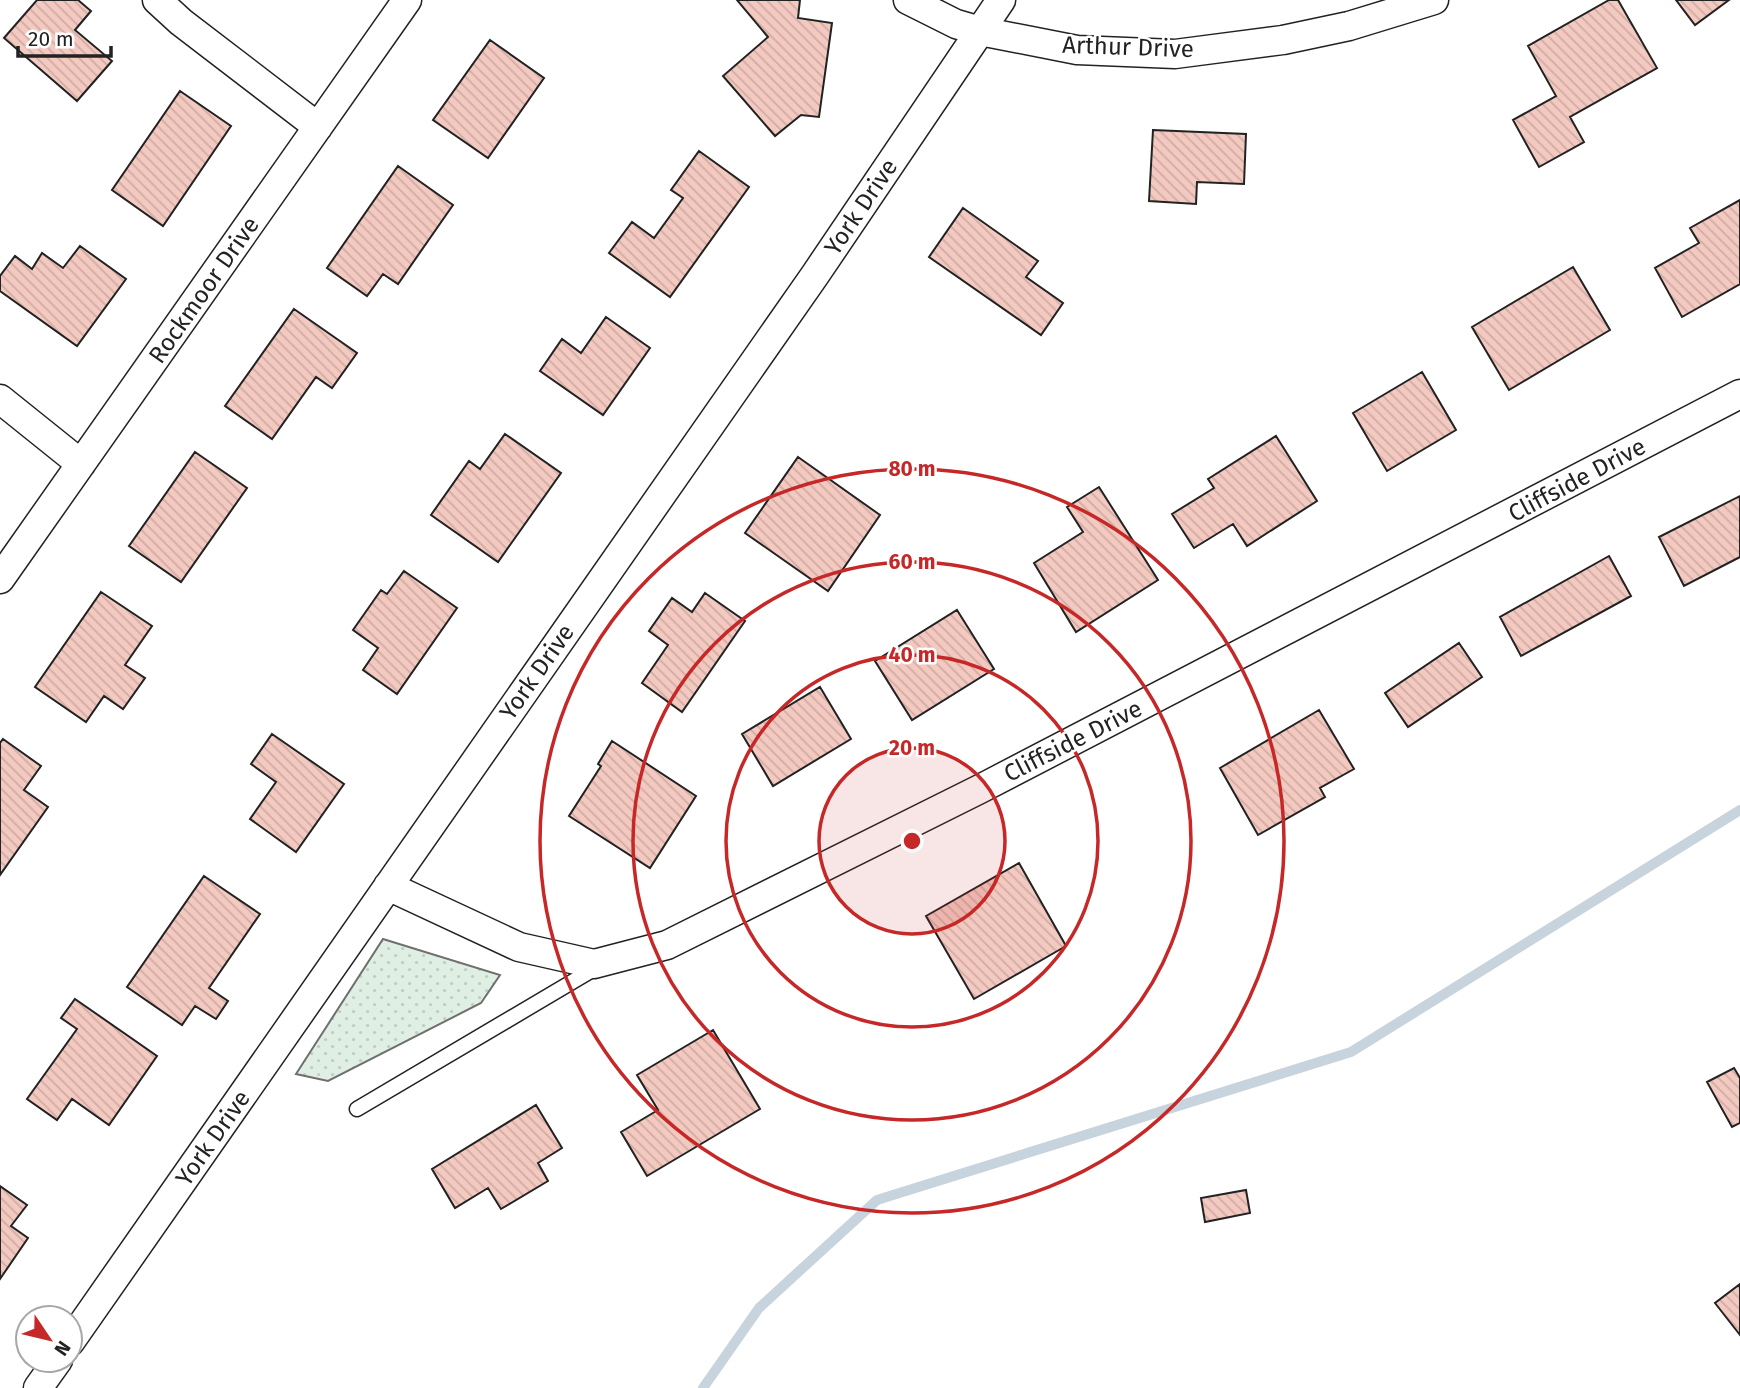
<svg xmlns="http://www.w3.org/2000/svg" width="1740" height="1388" font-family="'Fira Sans',sans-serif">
	<defs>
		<pattern id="grass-dots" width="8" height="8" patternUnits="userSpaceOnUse" patternTransform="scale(1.75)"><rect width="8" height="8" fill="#e0efe3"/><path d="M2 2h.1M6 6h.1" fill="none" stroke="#c0cdc2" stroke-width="1.8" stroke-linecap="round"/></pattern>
		<pattern id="building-back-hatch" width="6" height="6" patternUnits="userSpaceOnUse" patternTransform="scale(1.75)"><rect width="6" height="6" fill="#f3c9c0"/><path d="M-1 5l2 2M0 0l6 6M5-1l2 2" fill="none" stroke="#d0aca5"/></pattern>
	</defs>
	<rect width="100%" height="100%" fill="#fff"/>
	<path fill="url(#grass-dots)" stroke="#6f6f6f" stroke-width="2" d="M383,939l117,36 -19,28 -153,78 -32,-7z"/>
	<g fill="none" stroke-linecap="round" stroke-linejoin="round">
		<path stroke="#c7d3dd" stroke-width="10" d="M703,1388l56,-80 118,-108 474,-148 389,-242"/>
	</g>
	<path fill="url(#building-back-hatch)" stroke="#222" stroke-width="2" d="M37,0h41l13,11 -16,19 37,31 -35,40 -73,-63z
		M737,0h63l-2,18 34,5 -13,94 -18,-2 -26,21 -52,-60 45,-39z
		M1609,0h9l39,68 -87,49 14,25 -45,25 -26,-47 43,-24 -28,-50z
		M1676,0h53l-34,25z
		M490,40l54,38 -56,80 -55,-38z
		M180,91l51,35 -68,100 -51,-36z
		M1153,130l93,4 -2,50 -47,-2 -1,22 -47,-3z
		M699,151l50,36 -79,110 -61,-44 23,-31 22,16 29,-40 -12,-8z
		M398,166l55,39 -55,79 -15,-10 -16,22 -40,-28z
		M1740,200v84l-58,33 -27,-49 44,-25 -9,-15z
		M963,208l75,53 -12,16 37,26 -22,32 -112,-78z
		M80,246l46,33 -49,67 -77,-55v-15l15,-20 17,13 10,-16 21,15z
		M1573,267l37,63 -101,60 -37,-63z
		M294,309l63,44 -25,35 -16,-11 -44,62 -47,-33z
		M606,317l44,31 -47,67 -63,-44 22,-32 19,14z
		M1422,372l34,58 -69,41 -34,-58z
		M505,434l56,39 -63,89 -67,-47 38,-54 11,8z
		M1276,436l41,65 -70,45 -14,-22 -39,24 -22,-34 42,-26 -6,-9z
		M195,452l52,36 -66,94 -52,-36z
		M798,457l82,58 -52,76 -83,-58z
		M1099,487l59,93 -82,52 -42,-69 49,-31 -16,-25z
		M1740,496v61l-56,29 -25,-49z
		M1609,556l22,40 -110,60 -21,-39z
		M404,571l53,37 -60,86 -34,-24 15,-22 -25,-18 28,-40 6,4z
		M101,592l51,34 -27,39 20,13 -22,31 -19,-13 -18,26 -51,-35z
		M705,593l40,28 -63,91 -40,-29 26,-38 -19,-14 23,-33 20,14z
		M957,610l37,59 -82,51 -37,-59z
		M1459,643l23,34 -74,50 -23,-34z
		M820,687l31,52 -78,47 -31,-52z
		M1319,710l35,59 -34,19 5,9 -67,38 -38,-67z
		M272,734l72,50 -48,68 -46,-33 26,-37 -25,-18z
		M3,739l38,27 -17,24 24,17 -48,68v-132z
		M612,741l84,55 -46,72 -81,-52 32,-50 -3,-2z
		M1019,863l47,83 -92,53 -48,-83z
		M204,876l56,38 -51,74 19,13 -12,18 -21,-13 -13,19 -55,-38z
		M75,999l82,57 -48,69 -37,-26 -15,21 -30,-21 50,-70 -16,-11z
		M713,1030l47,79 -113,67 -26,-44 37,-22 -21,-35z
		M1734,1068l6,10v45l-8,4 -25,-45z
		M536,1105l26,43 -24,15 10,18 -47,28 -13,-21 -33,20 -23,-39z
		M0,1186l27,19 -16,21 17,12 -28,41z
		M1246,1190l4,23 -45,9 -4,-24z
		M1740,1284v51l-25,-32z"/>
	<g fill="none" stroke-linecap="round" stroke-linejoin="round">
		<defs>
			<path id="service" d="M357,1109l242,-143"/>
			<path id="minor" d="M157,0l24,22 137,105
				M908,0l48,24 24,7 97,19 98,4 108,-14 66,-14 85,-26
				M0,399l81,65
				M0,579l407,-579
				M388,886l131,61 75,17 73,-19 313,-156 760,-395
				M70,1342l745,-1067 186,-275
				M38,1388l20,-28"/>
		</defs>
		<use href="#service" stroke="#222" stroke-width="17"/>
		<use href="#minor" stroke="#222" stroke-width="31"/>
		<use href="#service" stroke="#fff" stroke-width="14"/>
		<use href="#minor" stroke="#fff" stroke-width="28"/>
	</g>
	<circle cx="912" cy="841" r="93" fill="#c62828" fill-opacity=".12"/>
	<g fill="none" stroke="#c62828" stroke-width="3.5">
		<circle cx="912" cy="841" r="93"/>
		<circle cx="912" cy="841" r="186"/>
		<circle cx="912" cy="841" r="279"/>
		<circle cx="912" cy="841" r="372"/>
	</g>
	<g text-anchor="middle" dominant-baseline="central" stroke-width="5" stroke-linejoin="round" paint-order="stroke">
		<g font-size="24" fill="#222" stroke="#fff">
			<text transform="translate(1128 47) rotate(2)">Arthur Drive</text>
			<text transform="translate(861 207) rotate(-56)">York Drive</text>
			<text transform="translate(204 290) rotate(-55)">Rockmoor Drive</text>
			<text transform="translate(1577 480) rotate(-28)">Cliffside Drive</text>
			<text transform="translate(537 672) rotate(-55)">York Drive</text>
			<text transform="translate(1073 741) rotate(-27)">Cliffside Drive</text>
			<text transform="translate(213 1138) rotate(-55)">York Drive</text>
		</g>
	</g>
	<circle cx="912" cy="841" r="10" fill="#c62828" stroke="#fff" stroke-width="3.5"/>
	<g font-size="21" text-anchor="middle" font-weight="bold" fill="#c62828" stroke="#fff" stroke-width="5" stroke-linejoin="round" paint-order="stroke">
		<text x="912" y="476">80 m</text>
		<text x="912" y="569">60 m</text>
		<text x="912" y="662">40 m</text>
		<text x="912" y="755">20 m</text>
	</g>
	<g transform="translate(49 1339) rotate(125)"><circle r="33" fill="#ffffff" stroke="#a7a7a7" stroke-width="2"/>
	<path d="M0-5L12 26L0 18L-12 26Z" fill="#c62828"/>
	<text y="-10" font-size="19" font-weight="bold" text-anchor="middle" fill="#222222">N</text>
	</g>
	<path d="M18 46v10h93v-10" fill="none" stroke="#222222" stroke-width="3.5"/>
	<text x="28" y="46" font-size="21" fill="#222222" stroke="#ffffff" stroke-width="5" paint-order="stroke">20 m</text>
</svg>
